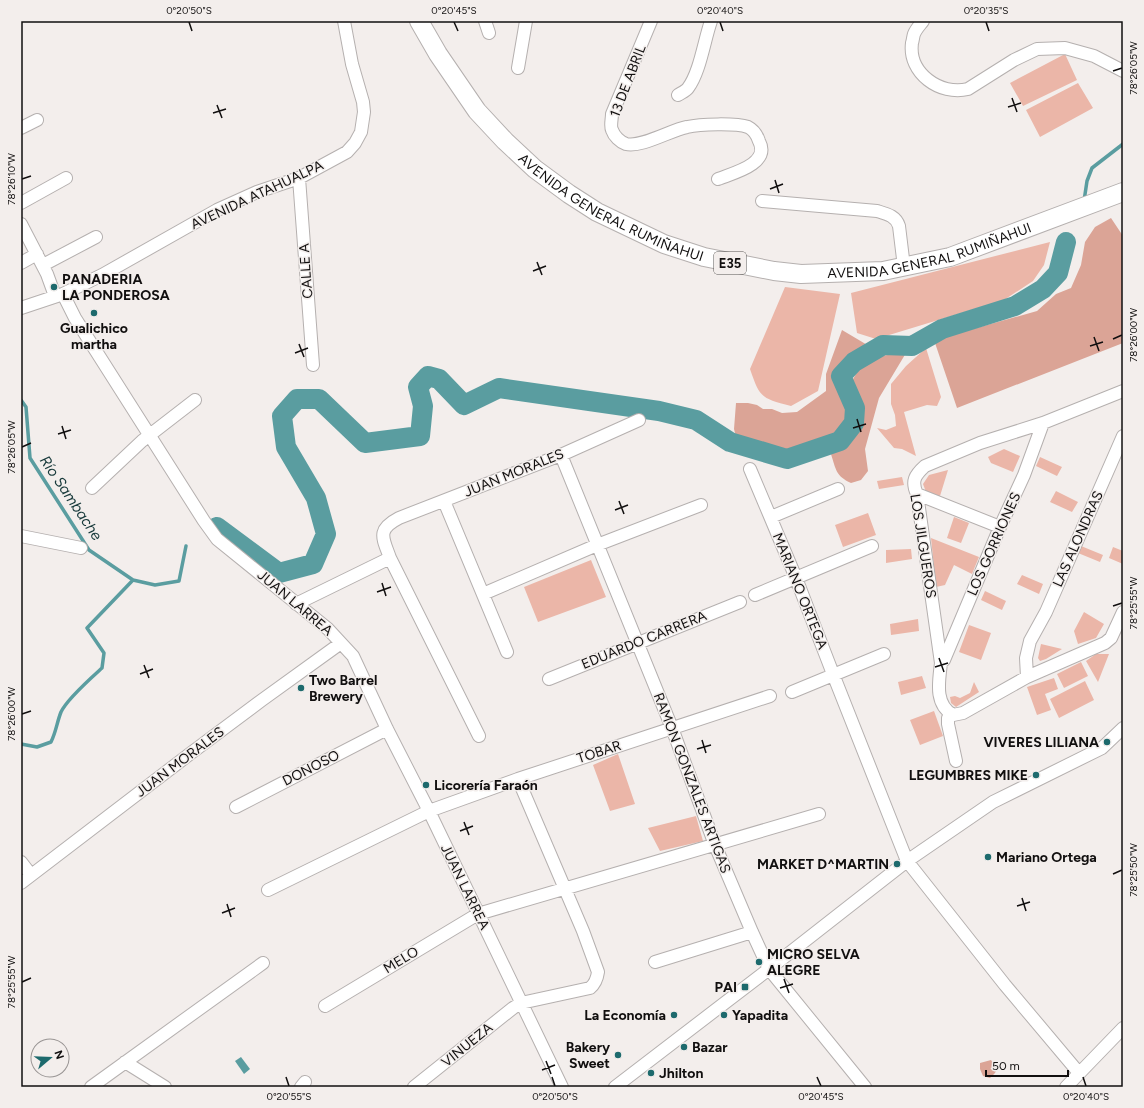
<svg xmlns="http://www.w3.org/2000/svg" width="1144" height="1108" font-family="Figtree,sans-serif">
	<rect width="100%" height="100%" fill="#f3eeec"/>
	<path fill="#ebb6a8" d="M1065,54l12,26 -54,26 -13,-23z
		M1078,83l15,25 -53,29 -14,-27z
		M1050,242l-6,23 -11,16 -29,19 -128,39 -19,-6 -6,-40z
		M785,287l55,7 -22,97 -27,15c-30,-8 -31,-8 -41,-37z
		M926,348l15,49 -4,9 -10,-1 -23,7 12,44 -14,-7 -8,-1 -17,-20 9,2 10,-4 -1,-11 -4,-11v-20l15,-18z
		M1004,449l16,7 -7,16 -22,-9 -3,-6z
		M1040,457l22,10 -5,9 -21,-10z
		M948,470l-8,26 -14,-4 -3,-8 6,-9z
		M902,477l2,8 -25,4 -2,-8z
		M1056,491l22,11 -6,10 -22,-10z
		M868,513l8,22 -33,12 -8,-22z
		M954,517l15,6 -8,20 -14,-5z
		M931,538l48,19 -7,17 -18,-9 -9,20 -9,2z
		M1081,546l22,9 -3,7 -22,-9z
		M1113,547l10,4v13l-14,-6z
		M911,549l1,10 -26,4v-13z
		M591,560l15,37 -68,25 -14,-35z
		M1022,575l21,9 -4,10 -22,-10z
		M985,591l21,10 -4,9 -21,-10z
		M1084,612l20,12 -8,14 -18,6 -4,-13z
		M918,619l1,12 -28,4 -1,-11z
		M969,625l22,8 -10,27 -22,-8z
		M1041,644l21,5 -16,10 -6,2 -2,-3z
		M1096,654h13l-11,28 -12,-21z
		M1081,662l7,14 -24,12 -7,-14z
		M922,676l4,12 -25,7 -3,-13z
		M1054,678l4,11 -13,5 6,16 -14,5 -10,-28z
		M1085,681l9,19 -35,18 -9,-19z
		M974,682l5,10 -23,15 -5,-4 -1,-6 5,-1 5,2 10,-5z
		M934,711l9,25 -23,9 -10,-25z
		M618,754l17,50 -25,7 -17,-46z
		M696,816l7,25 -43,10 -12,-23z"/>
	<path fill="#dba496" d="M1111,218l12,18v107l-166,65 -23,-68 103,-29 19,-17 15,-6 10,-23 4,-23 10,-15z
		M842,330l27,16 -27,19 -7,10 14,36 -3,12 -15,14 -45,15 -48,-7 -4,-16 2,-26h12l9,2 6,4h9l10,4 15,-1 29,-21v-17z
		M906,353l-27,45 -14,51 3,22 -7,9 -10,3c-15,-7 -15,-13 -20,-29 14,-9 35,-25 31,-44 -2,-9 -8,-19 -11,-27 13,-26 28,-28 55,-30z
		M991,1060l6,9 -2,4 -5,5 -7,-2 -3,-7v-6z"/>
	<path fill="#5a9da0" d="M241,1057l9,12 -6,5 -9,-13z"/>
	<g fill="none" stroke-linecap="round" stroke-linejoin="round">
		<path stroke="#5a9da0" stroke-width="3.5" d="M1084,201l3,-20 5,-13 31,-24
			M21,400l5,7 4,51 59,92 44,30 22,5 24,-4 7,-35
			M21,744l16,3 14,-5c5,-10 6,-20 10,-30 6,-13 30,-34 41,-44l2,-15 -17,-25 46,-48"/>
		<path stroke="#5a9da0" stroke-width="20" d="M217,527l62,46 34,-9 13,-30 -10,-36 -30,-51 -4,-31 15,-17h22l46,44 55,-7 3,-30 -5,-19 10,-11 11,3 25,26 35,-17 160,23 37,9 34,22 57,17 53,-18 14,-18 1,-15 -14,-32 13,-14 29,-17 29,1 30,-17 73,-23 28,-17 15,-16 8,-31"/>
		<defs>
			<path id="minor" d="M485,21l4,12
				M651,21l-39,93c0,5 -2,12 0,16 2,6 8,12 14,14 15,4 45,-14 61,-17 13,-3 49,-4 61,0 6,3 9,8 11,14 12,23 -26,32 -41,38
				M923,21c-3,4 -7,8 -9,13 -1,3 -1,6 -2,9 -4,30 28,53 56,46l46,-29 23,-11 28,-1 29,8 29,15
				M518,68l8,-47
				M678,95c3,-2 8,-4 10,-7 12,-16 16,-47 23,-67
				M21,128l16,-8
				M299,178l14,187
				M762,201l115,10c10,3 19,5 22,15l5,41
				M21,203l45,-25
				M21,224l26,50 8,22
				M21,263l16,-9
				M43,265l53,-28
				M63,294l12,24 129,203 13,18 111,90 25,27 34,73 42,82 133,276
				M21,308l42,-14 39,-19 115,-65 40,-18 42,-14 48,-26 8,-9 6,-11 3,-20 -1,-10 -11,-38 -8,-43
				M1123,391l-80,32 -63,20 -55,23c-10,9 -14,15 -8,28l24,169c-2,18 -7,41 12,52l10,-2 64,-36 -1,-19 4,-17 16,-29 77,-176
				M561,455l111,273 43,117 37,87 17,37 96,118
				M750,469l46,109 37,96 74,187 98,124 74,88
				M92,488l50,-47 53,-41
				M917,494l83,33
				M444,501l63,151
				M771,517l67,-28
				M21,536l60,12
				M483,594l114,-49 104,-40
				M755,595l117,-49
				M296,604l94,-46
				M941,663l3,-3 56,-133 24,-52 19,-52
				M1027,677l78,-34 6,-5 12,-26
				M549,679l191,-77
				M792,692l92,-38
				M951,714l-3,4v6l8,37
				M479,736l-89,-178c-7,-20 -14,-28 9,-40l162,-63 78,-35
				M236,807l151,-78
				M21,862l10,13
				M21,883l170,-130 71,-53 79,-57
				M268,890l161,-79 89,-32 252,-83
				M655,962l97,-30
				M325,1006l153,-92 341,-100
				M125,1062l40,25
				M91,1087l172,-124
				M301,1087l4,-5
				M414,1087l99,-79 8,-5 69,-15c5,-4 7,-9 8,-16l-15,-41 -65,-152
				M615,1087l154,-118 138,-108 86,-59 109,-54 21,-20
				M1066,1087l57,-59"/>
			<g id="highway">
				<path id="s1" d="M419,21l19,33 39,57 28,30 30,28 34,25 28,18 67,32 40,13 70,14 27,3 82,-3 67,-14 173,-65"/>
			</g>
		</defs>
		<use href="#minor" stroke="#b5b0af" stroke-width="14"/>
		<use href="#highway" stroke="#b5b0af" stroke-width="20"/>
		<use href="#minor" stroke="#fff" stroke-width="12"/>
		<use href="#highway" stroke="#fff" stroke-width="18"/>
	</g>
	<path fill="none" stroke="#110f0f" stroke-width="1.5" d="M189,22l3,9M454,22l4,9M720,22l3,9M986,22l3,9M1113,71l9,-3M1012,98l5,14M217,105l5,13M1008,107l13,-4M213,113l13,-4M22,179l9,-3M775,180l4,13M770,189l13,-5M537,262l5,13M533,271l13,-5M1094,337l5,14M1113,339l9,-4M299,344l5,13M1090,346l13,-4M295,353l13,-5M857,419l4,13M62,426l4,13M853,428l13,-4M58,434l13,-4M22,447l9,-4M619,501l5,13M615,510l13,-5M382,583l4,13M377,592l14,-5M1113,606l9,-3M939,658l5,14M144,665l5,13M935,667l13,-4M140,674l13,-5M22,714l9,-3M702,740l4,13M697,749l14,-4M464,822l5,13M460,831l13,-5M1113,874l9,-4M1022,898l4,13M227,904l4,13M1017,906l13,-4M222,913l13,-5M784,979l5,14M22,982l9,-4M780,988l13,-4M546,1061l5,13M542,1070l13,-5M286,1077l3,9M552,1077l3,9M817,1077l4,9M1083,1077l3,9"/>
	<g fill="#1d6a6d" stroke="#f3eeec" stroke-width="1.5">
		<circle cx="54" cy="287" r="4"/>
		<circle cx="94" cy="313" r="4"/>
		<circle cx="301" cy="688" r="4"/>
		<circle cx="1107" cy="742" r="4"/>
		<circle cx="1036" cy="775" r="4"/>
		<circle cx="426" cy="785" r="4"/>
		<circle cx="988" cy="857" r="4"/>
		<circle cx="897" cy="864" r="4"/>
		<circle cx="759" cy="962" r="4"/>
		<rect x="741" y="983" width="8" height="8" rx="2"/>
		<circle cx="674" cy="1015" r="4"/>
		<circle cx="724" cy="1015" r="4"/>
		<circle cx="684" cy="1047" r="4"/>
		<circle cx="618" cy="1055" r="4"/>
		<circle cx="651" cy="1073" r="4"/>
	</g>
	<g text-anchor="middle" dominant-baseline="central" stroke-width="3" stroke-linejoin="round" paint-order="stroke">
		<rect fill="#f3eeec" stroke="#555251" stroke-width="1" x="714" y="252" width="32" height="22" rx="3"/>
		<g font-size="13" font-weight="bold" fill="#110f0f">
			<text x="730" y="263">E35</text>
		</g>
		<g font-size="14" fill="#110f0f" stroke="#f3eeec">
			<text transform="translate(628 81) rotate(-69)">13 DE ABRIL</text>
			<text transform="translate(257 195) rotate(-25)">AVENIDA ATAHUALPA</text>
			<text stroke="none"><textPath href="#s1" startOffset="275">AVENIDA GENERAL RUMIÑAHUI</textPath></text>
			<text stroke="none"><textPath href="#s1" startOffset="611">AVENIDA GENERAL RUMIÑAHUI</textPath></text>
			<text transform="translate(306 271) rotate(-94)">CALLE A</text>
			<text transform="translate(514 473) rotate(-22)">JUAN MORALES</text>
			<text transform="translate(1078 539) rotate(-66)">LAS ALONDRAS</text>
			<text transform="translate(994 544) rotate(-66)">LOS GORRIONES</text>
			<text transform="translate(923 546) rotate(81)">LOS JILGUEROS</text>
			<text transform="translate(800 591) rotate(68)">MARIANO ORTEGA</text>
			<text transform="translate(295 603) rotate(40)">JUAN LARREA</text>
			<text transform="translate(644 640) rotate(-22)">EDUARDO CARRERA</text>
			<text transform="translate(599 752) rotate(-18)">TOBAR</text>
			<text transform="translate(180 762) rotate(-37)">JUAN MORALES</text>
			<text transform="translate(311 768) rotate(-27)">DONOSO</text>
			<text transform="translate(692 783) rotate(69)">RAMON GONZALES ARTIGAS</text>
			<text transform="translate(465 887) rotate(64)">JUAN LARREA</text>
			<text transform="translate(401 960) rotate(-31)">MELO</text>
			<text transform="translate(467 1045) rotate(-39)">VINUEZA</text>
		</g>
		<g font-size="14" font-weight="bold" fill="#110f0f" stroke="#f3eeec" text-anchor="start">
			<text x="62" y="279">PANADERIA<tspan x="62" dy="16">LA PONDEROSA</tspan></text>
			<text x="94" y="328" text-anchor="middle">Gualichico<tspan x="94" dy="16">martha</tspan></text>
			<text x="309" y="680">Two Barrel<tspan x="309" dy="16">Brewery</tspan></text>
			<text x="1099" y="742" text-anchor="end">VIVERES LILIANA</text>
			<text x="1028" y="775" text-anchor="end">LEGUMBRES MIKE</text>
			<text x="434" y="785">Licorería Faraón</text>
			<text x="996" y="857">Mariano Ortega</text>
			<text x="889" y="864" text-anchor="end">MARKET D^MARTIN</text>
			<text x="767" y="954">MICRO SELVA<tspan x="767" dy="16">ALEGRE</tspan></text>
			<text x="737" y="987" text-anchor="end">PAI</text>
			<text x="666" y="1015" text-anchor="end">La Economía</text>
			<text x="732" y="1015">Yapadita</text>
			<text x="610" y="1047" text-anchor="end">Bakery<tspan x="610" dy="16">Sweet</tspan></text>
			<text x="692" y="1047">Bazar</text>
			<text x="659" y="1073">Jhilton</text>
		</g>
		<g font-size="15" font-style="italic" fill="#17393a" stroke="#f3eeec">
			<text transform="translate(71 498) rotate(56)">Río Sambache</text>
		</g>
	</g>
	<rect width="1144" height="1108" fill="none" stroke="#f3eeec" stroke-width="44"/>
	<g transform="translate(50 1058) rotate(71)"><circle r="19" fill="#f3eeec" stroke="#999594"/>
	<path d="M0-3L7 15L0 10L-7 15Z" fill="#1d6a6d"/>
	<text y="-6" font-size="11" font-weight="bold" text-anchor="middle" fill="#110f0f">N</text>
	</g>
	<path d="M986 1070v6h82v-6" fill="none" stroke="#110f0f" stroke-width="2"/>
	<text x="992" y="1070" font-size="12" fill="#110f0f" stroke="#f3eeec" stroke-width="3" paint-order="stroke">50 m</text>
	<rect x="22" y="22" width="1100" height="1064" fill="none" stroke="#110f0f" stroke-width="1.5"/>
	<g font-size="10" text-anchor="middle" fill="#110f0f">
		<text x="189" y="14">0°20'50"S</text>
		<text x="454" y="14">0°20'45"S</text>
		<text x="720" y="14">0°20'40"S</text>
		<text x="986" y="14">0°20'35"S</text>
		<text transform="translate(1133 68) rotate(-90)" y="4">78°26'05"W</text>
		<text transform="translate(11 179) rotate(-90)" y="4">78°26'10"W</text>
		<text transform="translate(1133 335) rotate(-90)" y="4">78°26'00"W</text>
		<text transform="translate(11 447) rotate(-90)" y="4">78°26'05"W</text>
		<text transform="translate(1133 603) rotate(-90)" y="4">78°25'55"W</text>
		<text transform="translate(11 714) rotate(-90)" y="4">78°26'00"W</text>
		<text transform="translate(1133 870) rotate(-90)" y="4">78°25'50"W</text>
		<text transform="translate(11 982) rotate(-90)" y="4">78°25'55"W</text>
		<text x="289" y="1100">0°20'55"S</text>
		<text x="555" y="1100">0°20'50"S</text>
		<text x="821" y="1100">0°20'45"S</text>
		<text x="1086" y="1100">0°20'40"S</text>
	</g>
</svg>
